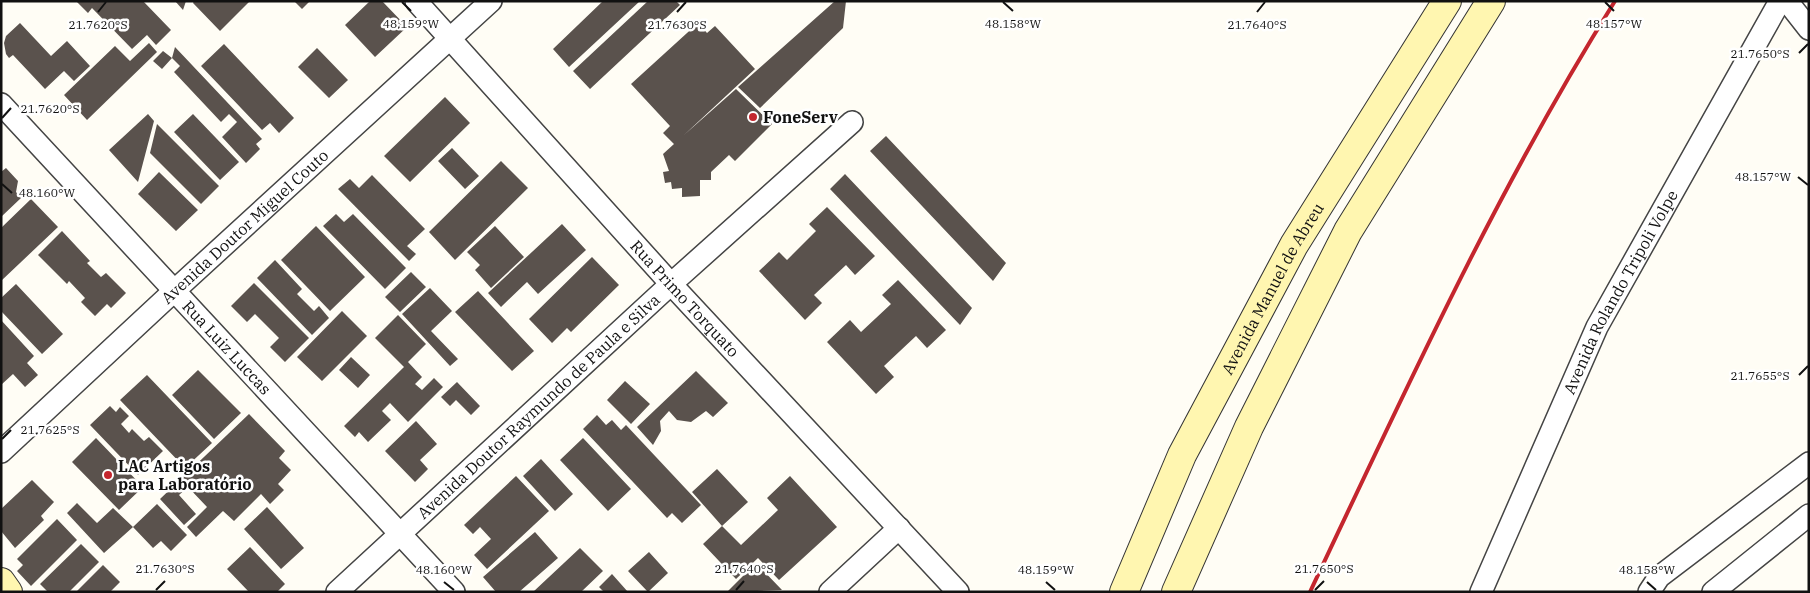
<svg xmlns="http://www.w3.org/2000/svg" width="1810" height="593" font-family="'IBM Plex Serif',serif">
	<rect width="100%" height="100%" fill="#fffdf5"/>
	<path fill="#5a524d" d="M76,1h67l28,29 -15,15 -9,-10 -15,14 -40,-41 -4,5z
		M175,1h11l-3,9z
		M194,1h56l-30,30 -27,-28z
		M294,1h16l-8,8z
		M370,1h12l25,26 -32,30 -30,-32z
		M603,1h37l-71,66 -16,-18z
		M648,1h28l4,4 -90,84 -17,-18z
		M835,1h11l-3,27 -83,80 -22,-21z
		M20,23l31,33 16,-15 23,25 -16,15 -10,-10 -19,18 -32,-34 -4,3 -3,-4 -2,-11 2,-7z
		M698,23l9,10 8,-7 40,43 -71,66 52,-46 36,35 -37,37 -6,-6 -18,17v8h-11v16l-18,1v-9l-10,1 -1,-7 -6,1 -2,-11 6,-1 -6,-17 11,-10 -11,-11 7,-7 -39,-42z
		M149,43l8,9 -70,68 -23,-25 51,-49 15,15z
		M224,44l70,74 -15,15 -9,-10 -8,7 -61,-64z
		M175,47l87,92 -6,5 4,5 -14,14 -24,-26 15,-15 -8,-8 -8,8 -47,-50 6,-6 -8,-8z
		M317,48l31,32 -19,18 -31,-31z
		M163,51l9,7 -10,11 -9,-8z
		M445,97l25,26 -60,59 -26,-26z
		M148,114l6,7 -16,61 -29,-32z
		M193,114l46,48 -19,18 -46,-48z
		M157,124l62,62 -18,18 -51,-51z
		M886,136l120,127 -13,18 -123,-130z
		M452,148l27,28 -14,13 -27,-28z
		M501,161l27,27 -73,72 -26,-28z
		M6,168l12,13 -2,11 5,6 -20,19v-45z
		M159,172l39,38 -22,21 -38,-37z
		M845,174l127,134 -12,17 -130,-136z
		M372,175l53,54 -18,17 9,8 -7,7 -71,-72 12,-10 9,9z
		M31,199l27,28 -57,54v-53z
		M827,207l48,49 -20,19 -9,-10 -32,30 8,8 -17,17 -46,-49 20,-19 8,8 29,-29 -7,-7z
		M336,214l8,8 9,-8 53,54 -21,21 -62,-63z
		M562,224l24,26 -48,44 -11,-12 -26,25 -13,-14z
		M316,226l49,51 -35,34 -49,-51z
		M495,226l29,31 -33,31 -16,-18 5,-5 -13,-13z
		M62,231l28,30 -3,2 14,14 5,-4 20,20 -15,15 -4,-4 -12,12 -14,-14 4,-4 -16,-17 -2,3 -29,-29z
		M592,257l27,28 -48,47 -4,-4 -15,15 -23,-24z
		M275,260l27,29 -5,5 17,17 5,-5 10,12 -17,17 -55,-57z
		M411,272l15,15 -26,25 -15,-15z
		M898,280l48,50 -19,18 -11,-12 -32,30 10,11 -18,17 -49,-52 23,-22 11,12 30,-28 -9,-9z
		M254,283l55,55 -24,24 -15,-15 9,-9 -24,-24 -8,8 -16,-16z
		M16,284l47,50 -21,20 -41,-43v-13z
		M430,288l22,23 -21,20 27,28 -8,7 -48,-52z
		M478,291l56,60 -22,20 -57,-59z
		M342,311l25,25 -45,45 -25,-24z
		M398,315l28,29 -18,18 14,15 -7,7 7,6 12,-12 9,9 -35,35 -18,-19 -8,8 9,9 -23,22 -9,-10 -4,5 -11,-11 60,-59 -29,-29z
		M1,320l33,36 -7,7 11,12 -13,12 -12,-13 -12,11z
		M351,357l19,18 -12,13 -19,-18z
		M198,370l43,43 -27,26 -42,-44z
		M696,371l32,32 -15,14 -7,-6 -15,11 -14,-2 -8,-9 -9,10 1,10 -8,14 -16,-18z
		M147,375l65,68 -27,25 -65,-68z
		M625,381l25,23 -19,20 -24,-24z
		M457,382l23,24 -9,9 -15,-15 -6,6 -9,-9z
		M110,406l6,6 4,-5 9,9 -8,8 8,9 3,-4 12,12 5,-4 14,14 -25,24 -48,-50z
		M249,414l36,37 -6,7 12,12 -13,14 6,6 -14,14 -9,-10 -27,27 -11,-10 -27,26 -9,-10 20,-20 -19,-20 -9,8 17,19 -12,11 -24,-26z
		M597,415l9,10 6,-5 9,10 5,-5 75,80 -19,18 -10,-10 -5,5 -84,-89z
		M416,421l21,23 -17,16 8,9 -13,13 -30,-31z
		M96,438l47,49 -24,23 -47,-48z
		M583,438l48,51 -23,22 -48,-51z
		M541,459l32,35 -18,17 -32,-35z
		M717,469l31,33 -26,24 -30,-34z
		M516,476l33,35 -62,58 -13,-14 17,-16 -11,-12 -7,7 -9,-9z
		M790,476l47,51 -58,53 -21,-22 -22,21 -33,-35 19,-18 19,19 37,-35 -11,-12z
		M32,480l22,22 -13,14 3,4 -29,28 -14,-17v-22z
		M77,503l20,20 16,-15 20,19 -29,26 -37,-40z
		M157,504l30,31 -16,16 -10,-10 -8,7 -20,-21z
		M267,507l37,41 -23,21 -37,-40z
		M57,519l20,21 -46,46 -14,-15 6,-6 -6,-6z
		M535,532l23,26 -39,34h-23l-13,-15z
		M81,544l18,18 -30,30h-21l-8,-8z
		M250,547l35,37 -8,8h-28l-22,-23z
		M580,548l23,23 -22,21h-48z
		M649,552l19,21 -20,19 -20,-21z
		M756,563l26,27 -55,2z
		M103,565l17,17 -10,10h-34z
		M612,574l16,18h-24l-5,-5z"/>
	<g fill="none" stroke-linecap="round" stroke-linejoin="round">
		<defs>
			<g id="street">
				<path id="s1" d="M416,1l255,283 287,308"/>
				<path d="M1787,1l22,28"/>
				<path id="s2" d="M1,104l453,488"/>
				<path id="s3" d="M1,452l173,-161 317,-290"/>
				<path id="s4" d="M337,592l334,-308 181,-162"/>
				<path d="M830,592l69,-64"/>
				<path id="s5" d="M1481,592l116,-265 183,-326"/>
				<path d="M1649,592l10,-15 150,-114"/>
				<path d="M1713,592l96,-77"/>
			</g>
			<g id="secondary">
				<path d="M1,582l7,10"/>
				<path id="s6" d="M1124,592l58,-137 112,-210 153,-244"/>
				<path d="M1176,592l73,-165 99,-196 143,-230"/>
			</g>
		</defs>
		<use href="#street" stroke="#444" stroke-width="24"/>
		<use href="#secondary" stroke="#333" stroke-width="30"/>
		<use href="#street" stroke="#fff" stroke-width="21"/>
		<use href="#secondary" stroke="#fff6b0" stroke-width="28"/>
		<path stroke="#c4262e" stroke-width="4" d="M1310,592c95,-201 187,-403 305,-591"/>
	</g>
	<path fill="none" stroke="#111" stroke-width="2" d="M402,2l9,9M1003,2l10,9M1605,2l9,9M98,12l8,-10M677,12l9,-10M1257,12l8,-10M1799,53l9,-9M2,118l9,-10M1798,177l10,8M2,184l10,9M1799,375l9,-9M2,439l9,-9M444,582l10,8M1046,582l9,8M1647,582l9,8M156,590l9,-9M736,590l8,-9M1315,590l9,-9"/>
	<g fill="#c4262e" stroke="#fff" stroke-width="2">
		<circle cx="753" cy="117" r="5"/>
		<circle cx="108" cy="475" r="5"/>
	</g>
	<g text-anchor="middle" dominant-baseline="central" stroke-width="5" stroke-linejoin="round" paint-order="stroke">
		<g font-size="16" font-weight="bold" fill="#111" stroke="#fff" text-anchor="start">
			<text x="763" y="117">FoneServ</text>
			<text x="118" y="466">LAC Artigos<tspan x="118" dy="18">para Laboratório</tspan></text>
		</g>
		<g font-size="16" fill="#111" stroke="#fff">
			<text stroke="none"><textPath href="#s3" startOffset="332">Avenida Doutor Miguel Couto</textPath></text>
			<text stroke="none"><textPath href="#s6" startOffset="338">Avenida Manuel de Abreu</textPath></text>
			<text stroke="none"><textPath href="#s5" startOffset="331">Avenida Rolando Tripoli Volpe</textPath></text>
			<text stroke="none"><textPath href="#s1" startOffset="401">Rua Primo Torquato</textPath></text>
			<text stroke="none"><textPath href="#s2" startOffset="332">Rua Luiz Luccas</textPath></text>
			<text stroke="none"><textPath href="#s4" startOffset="274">Avenida Doutor Raymundo de Paula e Silva</textPath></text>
		</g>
	</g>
	<g font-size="12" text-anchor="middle" fill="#111" stroke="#fff" stroke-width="5" stroke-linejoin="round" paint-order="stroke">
		<text x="411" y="28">48.159°W</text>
		<text x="1013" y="28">48.158°W</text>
		<text x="1614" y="28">48.157°W</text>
		<text x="677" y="29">21.7630°S</text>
		<text x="98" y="29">21.7620°S</text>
		<text x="1257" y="29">21.7640°S</text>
		<text x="1760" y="58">21.7650°S</text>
		<text x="50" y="113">21.7620°S</text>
		<text x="1763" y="181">48.157°W</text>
		<text x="47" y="197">48.160°W</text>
		<text x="1760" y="380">21.7655°S</text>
		<text x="50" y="434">21.7625°S</text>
		<text x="165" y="573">21.7630°S</text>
		<text x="744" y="573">21.7640°S</text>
		<text x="1324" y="573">21.7650°S</text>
		<text x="444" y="574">48.160°W</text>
		<text x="1046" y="574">48.159°W</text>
		<text x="1647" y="574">48.158°W</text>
	</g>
	<rect width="1810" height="593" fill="none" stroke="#111111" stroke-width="5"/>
</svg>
